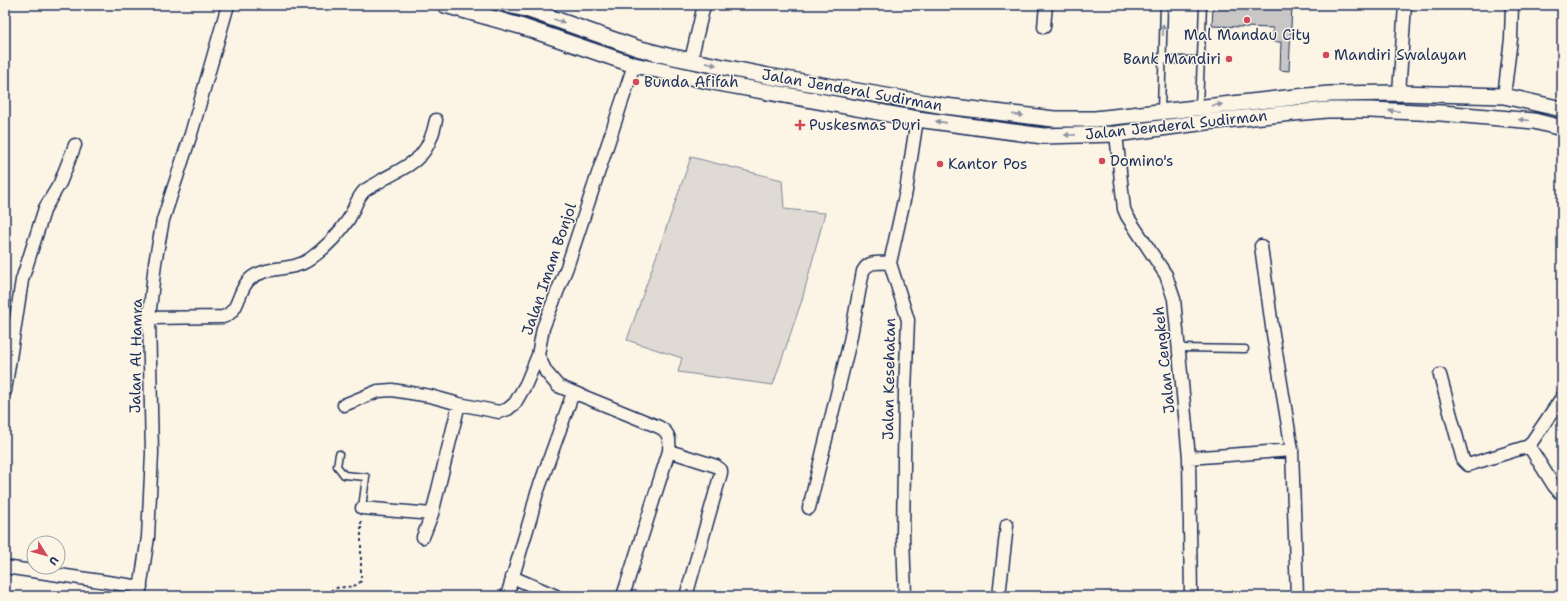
<svg xmlns="http://www.w3.org/2000/svg" width="1567" height="601" font-family="'Shantell Sans',sans-serif">
	<rect width="100%" height="100%" fill="#fcf5e5"/>
	<filter id="ink" filterUnits="userSpaceOnUse"><feTurbulence type="fractalNoise" baseFrequency=".025" numOctaves="2"/><feDisplacementMap in="SourceGraphic" scale="8" xChannelSelector="R" yChannelSelector="G"/><feConvolveMatrix kernelMatrix="1 2 1 2 8 2 1 2 1" color-interpolation-filters="sRGB"/></filter>
	<g filter="url(#ink)">
		<path fill="#dfdbd4" stroke="#7d8599" d="M691,157l91,23 2,29 41,4 -23,87 -29,85 -95,-13 4,-14 -55,-18z"/>
		<path fill="#c8c7c6" stroke="#1b2f5e" d="M1213,5h79l-3,66 -9,-1 1,-28h-8v-14l-61,-2z"/>
		<g fill="none" stroke-linecap="round" stroke-linejoin="round">
			<defs>
				<path id="service" d="M1162,60h39
					M1199,107l4,-102
					M1161,111l3,-106
					M1179,348l66,1
					M339,454l-2,12 7,9 22,2 -4,31"/>
				<path id="minor" d="M1044,27l2,-22
					M691,60l13,-55
					M1399,93l6,-88
					M1504,96l7,-57 1,-34
					M1116,134l8,75 3,7 39,59 8,24 15,159 2,138
					M1261,246l12,88 19,116 5,146
					M149,318l74,-1c18,-6 14,-27 27,-38 16,-14 43,-7 60,-20 14,-10 28,-24 38,-39 6,-9 8,-21 16,-29 5,-4 13,-7 18,-11 32,-18 46,-21 54,-60
					M1440,375l23,85 5,5 61,-19 33,-49
					M5,391l17,-111 23,-72 15,-25 15,-38
					M344,405l34,-14 14,-1 38,6 29,8 40,8 9,-3 7,-6 11,-19 12,-29
					M1529,446l25,40 5,6 3,1
					M669,451l47,15 5,4v3l-35,123
					M1189,458l103,-8
					M362,508l70,6
					M809,508l41,-167 13,-70c6,-11 17,-8 27,-8
					M423,537l9,-23 27,-110
					M5,567l136,20
					M512,577l44,19
					M139,596l9,-59 4,-84 -3,-135 6,-55 8,-43 28,-86 37,-129
					M507,596l24,-80 5,-20 37,-103
					M623,596l46,-145c1,-11 1,-18 -10,-24l-101,-41 -12,-14 -8,-17 5,-27 24,-61 67,-202
					M905,596l-2,-61 2,-144 3,-71 -18,-57 16,-72 11,-72
					M999,596l8,-71"/>
				<path id="tertiary" d="M445,5l75,21 114,39 79,17 204,37 126,17 73,-2 90,-12 76,-8 45,-4h43l71,3 93,8 28,7
					M508,5l18,4 111,39 31,8 100,20 177,30 109,13h41l201,-22 34,-3 69,-1 105,3 58,13"/>
			</defs>
			<use href="#service" stroke="#1b2f5e" stroke-width="9"/>
			<use href="#minor" stroke="#1b2f5e" stroke-width="15"/>
			<use href="#tertiary" stroke="#1b2f5e" stroke-width="18"/>
			<path stroke="#1b2f5e" stroke-width="2" stroke-dasharray="3 3" stroke-linecap="butt" d="M327,596c7,-15 26,-4 34,-15v-62"/>
			<use href="#service" stroke="#fcf5e5" stroke-width="6"/>
			<use href="#minor" stroke="#fcf5e5" stroke-width="12"/>
			<use href="#tertiary" stroke="#fcf5e5" stroke-width="15"/>
		</g>
		<defs><path id="oneway-solid" d="M-6-.8H1V-3.2L6.5 0L1 3.2V.8H-6Z"/></defs>
		<g fill="#8c92a2">
			<use href="#oneway-solid" transform="translate(559 21) rotate(19)"/>
			<use href="#oneway-solid" transform="translate(1163 30) rotate(-89)"/>
			<use href="#oneway-solid" transform="translate(711 64) rotate(11)"/>
			<use href="#oneway-solid" transform="translate(1217 105) rotate(-6)"/>
			<use href="#oneway-solid" transform="translate(1394 111) rotate(-177)"/>
			<use href="#oneway-solid" transform="translate(1018 115) rotate(7)"/>
			<use href="#oneway-solid" transform="translate(1524 120) rotate(-175)"/>
			<use href="#oneway-solid" transform="translate(941 122) rotate(-172)"/>
			<use href="#oneway-solid" transform="translate(1070 135) rotate(179)"/>
		</g>
	</g>
	<g fill="#d1495b" stroke="#fcf5e5" stroke-width="1.5">
		<circle cx="1247" cy="20" r="4"/>
		<circle cx="1326" cy="55" r="4"/>
		<circle cx="1229" cy="59" r="4"/>
		<circle cx="636" cy="82" r="4"/>
		<path d="M798 119h4v4h4v4h-4v4h-4v-4h-4v-4h4z"/>
		<circle cx="1102" cy="161" r="4"/>
		<circle cx="940" cy="164" r="4"/>
	</g>
	<g text-anchor="middle" dominant-baseline="central" stroke-width="3" stroke-linejoin="round" paint-order="stroke">
		<g font-size="15" fill="#1b2f5e" stroke="#fcf5e5" text-anchor="start">
			<text x="1247" y="35" text-anchor="middle">Mal Mandau City</text>
			<text x="1334" y="55">Mandiri Swalayan</text>
			<text x="1221" y="59" text-anchor="end">Bank Mandiri</text>
			<text x="644" y="82">Bunda Afifah</text>
			<text x="809" y="125">Puskesmas Duri</text>
			<text x="1110" y="161">Domino's</text>
			<text x="948" y="164">Kantor Pos</text>
		</g>
		<g font-size="15" fill="#1b2f5e" stroke="#fcf5e5">
			<text transform="translate(852 90) rotate(10)">Jalan Jenderal Sudirman</text>
			<text transform="translate(1176 125) rotate(-6)">Jalan Jenderal Sudirman</text>
			<text transform="translate(549 269) rotate(-71)">Jalan Imam Bonjol</text>
			<text transform="translate(136 356) rotate(-89)">Jalan Al Hamra</text>
			<text transform="translate(1164 360) rotate(-96)">Jalan Cengkeh</text>
			<text transform="translate(889 379) rotate(-89)">Jalan Kesehatan</text>
		</g>
	</g>
	<rect width="1567" height="601" fill="none" stroke="#fcf5e5" stroke-width="20"/>
	<rect x="10" y="10" width="1547" height="581" fill="none" stroke="#1b2f5e" stroke-width="1.5" filter="url(#ink)"/>
	<g transform="translate(46 555) rotate(127)"><circle r="19" fill="#fcf5e5" stroke="#a2a6af"/>
	<path d="M0-3L7 15L0 10L-7 15Z" fill="#d1495b"/>
	<text y="-6" font-size="11" font-weight="bold" text-anchor="middle" fill="#1b2f5e">U</text>
	</g>
</svg>
